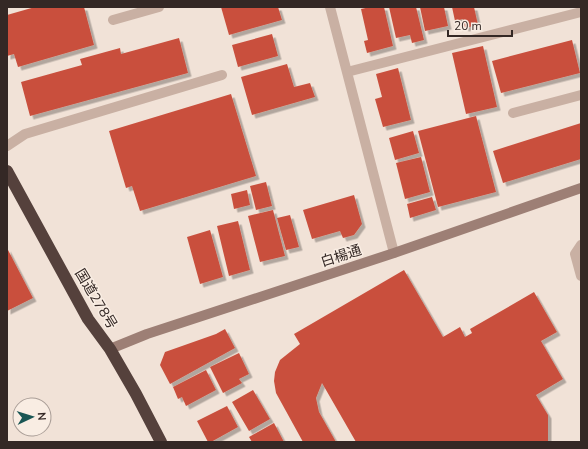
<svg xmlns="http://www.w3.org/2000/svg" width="588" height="449" font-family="'Nunito Sans','Noto Sans JP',sans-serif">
	<defs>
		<filter id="shadow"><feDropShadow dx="3.5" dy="3.5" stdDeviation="0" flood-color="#0004"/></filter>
	</defs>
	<rect width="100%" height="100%" fill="#f1e2d7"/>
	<path fill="#c9503e" filter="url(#shadow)" d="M35,7h49l10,38 -76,22 -4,-13 -7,2v-24l1,-1 -1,-16z
		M221,7h57l4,13 -53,15z
		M370,7h14l9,39 -26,7 -3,-12 4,-1 -7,-31z
		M389,7h27l8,33 -12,3 -2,-8 -14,3z
		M420,7h24l4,19 -23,5z
		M452,7h22l4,18 -13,3 -2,-9 -8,2z
		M272,34l6,22 -40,11 -6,-22z
		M179,38l9,35 -158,43 -9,-34 61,-17 -2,-6 40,-11 1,6z
		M572,40l8,33 -79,20 -9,-32z
		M483,46l14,61 -31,7 -14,-61z
		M287,64l7,23 16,-4 5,14 -63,18 -11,-38z
		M398,68l13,52 -28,7 -8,-28 7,-2 -6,-23z
		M231,94l25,82 -116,35 -8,-25 -6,2 -17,-57z
		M476,116l20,76 -58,15 -20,-76z
		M581,123v36l-78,24 -10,-32z
		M413,131l6,22 -24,7 -6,-22z
		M421,157l9,35 -25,7 -9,-36z
		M266,182l6,24 -16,4 -6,-24z
		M247,190l3,15 -16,4 -3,-15z
		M354,195l8,29 -8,11 -11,3 -3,-7 -28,8 -9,-29z
		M432,197l4,13 -26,8 -3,-14z
		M273,210l12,46 -25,6 -12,-46z
		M290,215l9,32 -13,3 -9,-32z
		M238,221l12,49 -21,6 -12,-50z
		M210,230l13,47 -23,7 -13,-47z
		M7,248l26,50 -26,13z
		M404,270l39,67 17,-10 5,10 7,-4 -2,-4 64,-37 23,40 -16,9 22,38 -27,16 12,20v27h-192l-34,-59 -6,15 3,14 17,30h-33l-27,-49 -2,-12 1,-9 5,-12 20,-16 -6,-10z
		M225,329l10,19 -65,36 -10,-19 5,-13 51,-18z
		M239,353l10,21 -10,5 3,4 -19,10 -13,-26z
		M206,370l10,20 -30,16 -4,-9 -4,2 -5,-12z
		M253,390l17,29 -21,12 -17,-29z
		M227,406l11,21 -27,15h-3l-11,-21z
		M274,423l10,19h-32l-3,-5z"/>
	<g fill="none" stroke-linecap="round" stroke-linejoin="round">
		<path stroke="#c9b0a3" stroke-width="10" d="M113,20l46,-13
			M513,113l68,-18
			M7,146l18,-12 197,-59
			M581,245l-6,9 6,22"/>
		<path stroke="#c9b0a3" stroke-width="10" d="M330,7l64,246
			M347,72l234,-60"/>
		<path stroke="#9d7f75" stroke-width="10" d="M110,349l37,-15 247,-81 187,-65"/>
		<path stroke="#55413c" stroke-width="12" d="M7,171l81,148 22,30 26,45 25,48"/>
	</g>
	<g text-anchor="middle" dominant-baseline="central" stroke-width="3" stroke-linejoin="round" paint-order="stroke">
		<g font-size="14" fill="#342825" stroke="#f9ede3">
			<text transform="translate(341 256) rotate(-18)">白楊通</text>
			<text transform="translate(96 299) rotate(59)">国道278号</text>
		</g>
	</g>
	<rect width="588" height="449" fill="none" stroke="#342825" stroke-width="16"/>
	<g transform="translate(32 417) rotate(86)"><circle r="19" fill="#f9ede3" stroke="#aa9e97"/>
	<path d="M0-3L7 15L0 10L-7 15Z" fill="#1a5654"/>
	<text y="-6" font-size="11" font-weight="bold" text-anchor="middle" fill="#342825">N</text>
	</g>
	<path d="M448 30v6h64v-6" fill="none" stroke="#342825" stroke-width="2"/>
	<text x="454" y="30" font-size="12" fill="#342825" stroke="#f9ede3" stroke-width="3" paint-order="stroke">20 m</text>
</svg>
